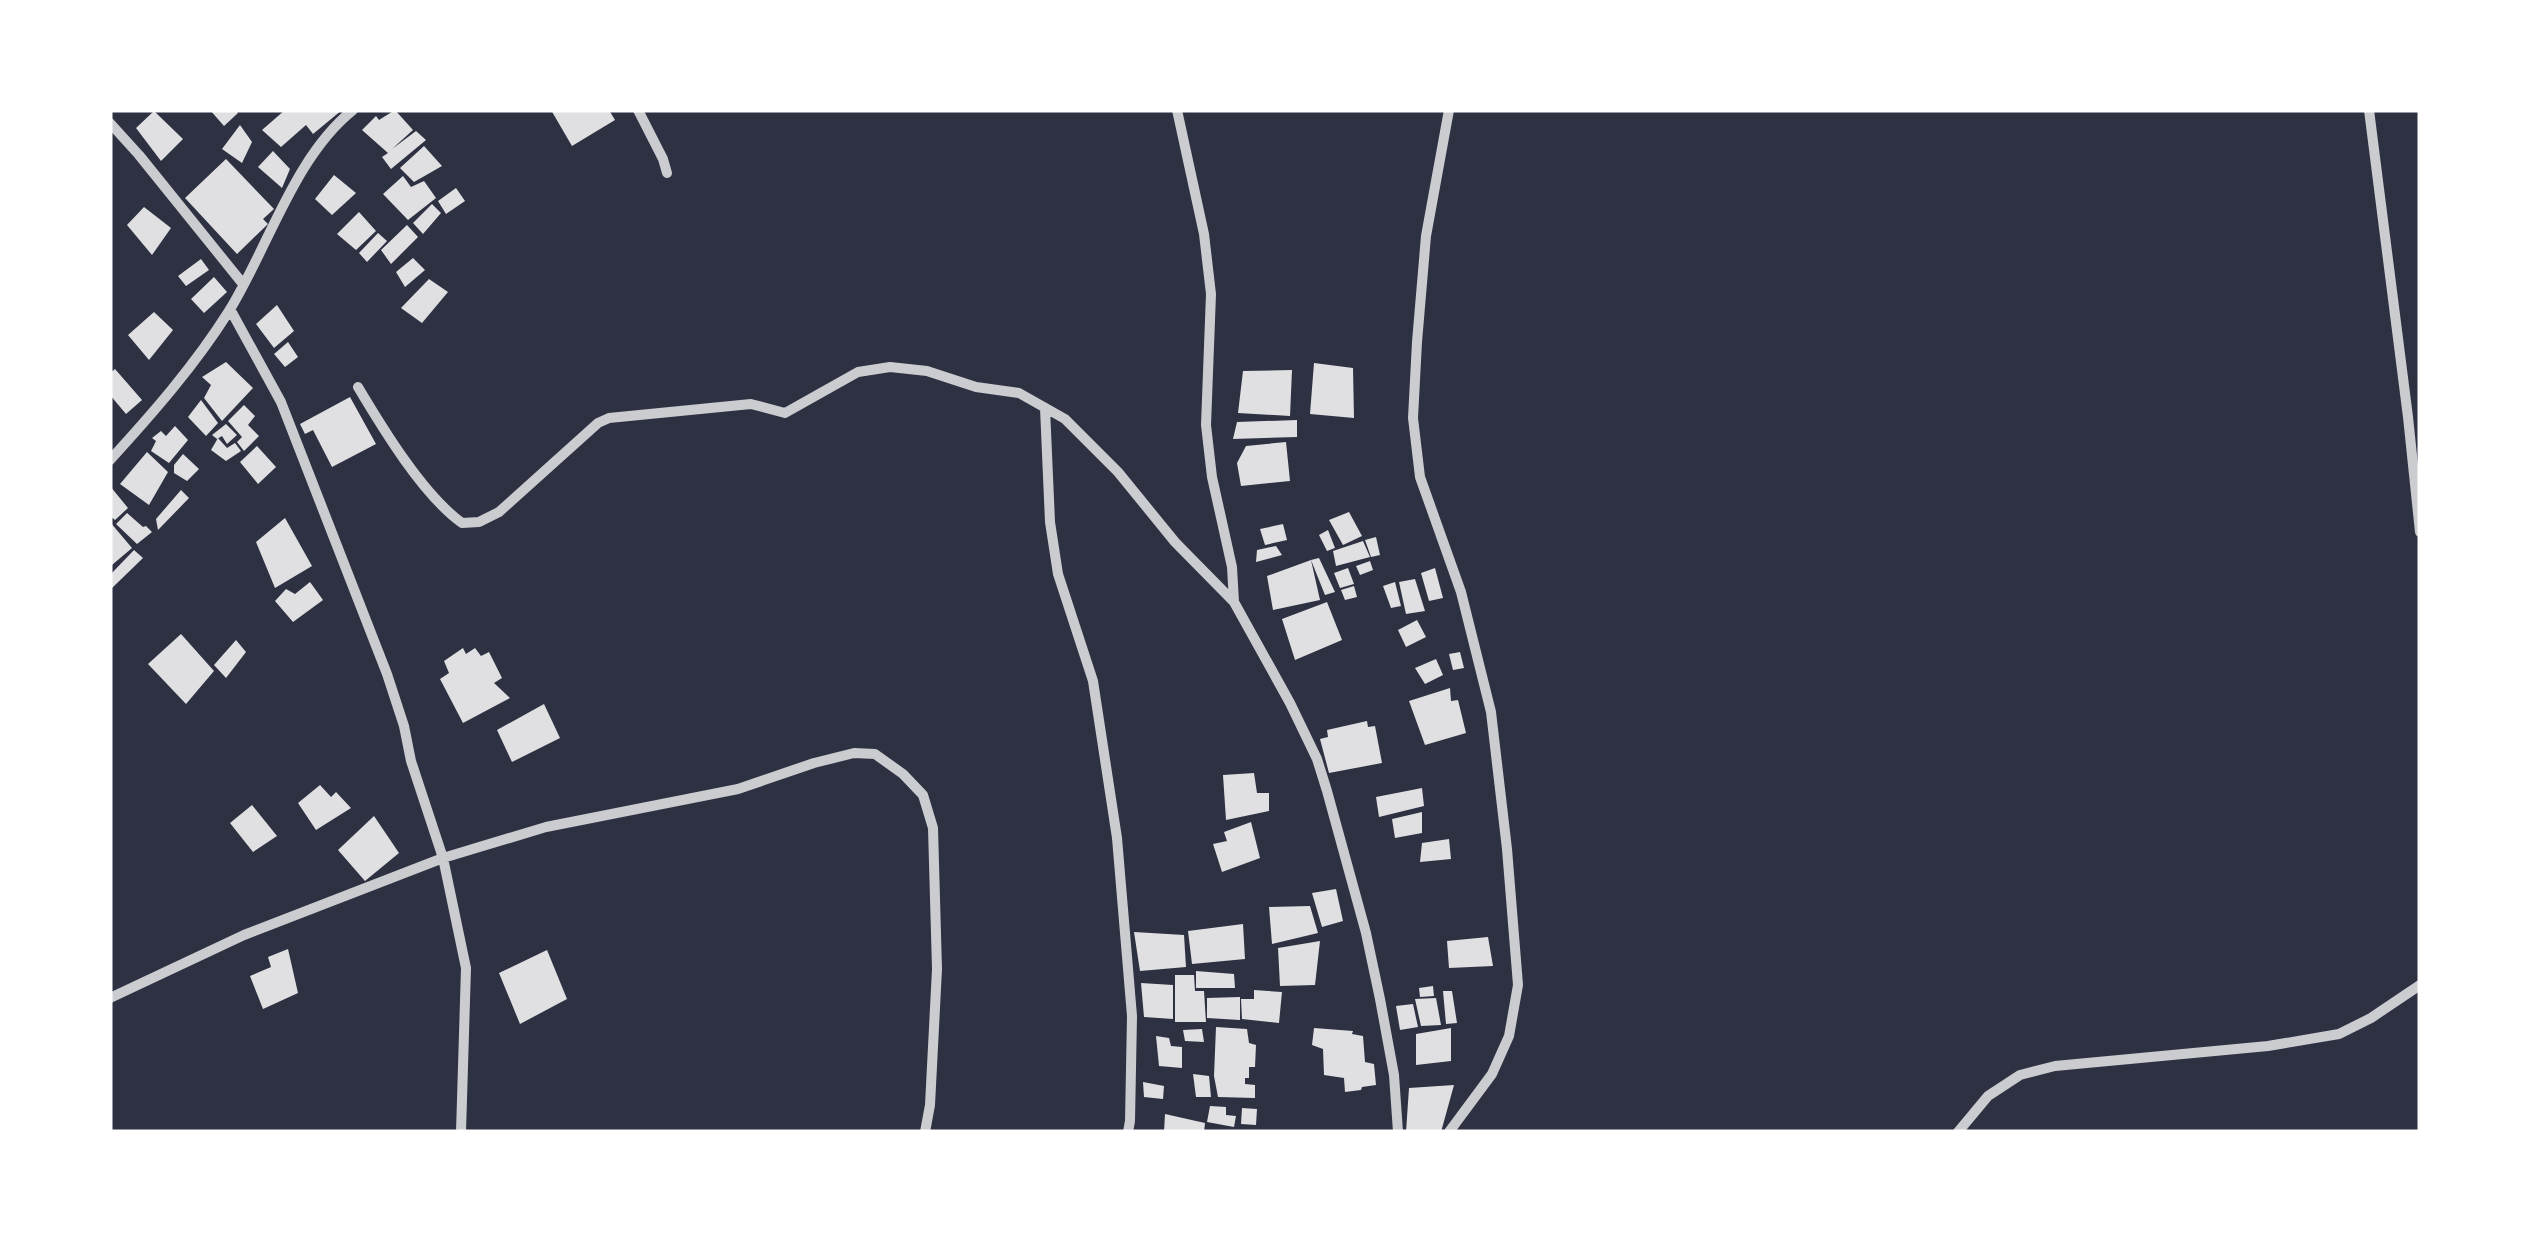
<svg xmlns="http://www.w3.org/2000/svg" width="2530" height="1242" font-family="Montserrat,sans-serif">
	<rect width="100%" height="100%" fill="#2d3142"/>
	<path fill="#e0e0e3" d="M210,110h25l3,3 -14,13z
		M285,110h57l-29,24 -7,-9 -25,22 -19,-17z
		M395,110l18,20 -21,19 24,-18 10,9 -35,29 -9,-12 6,-4 -26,-23 14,-14 3,4z
		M551,110h58l6,10 -43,26z
		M154,111l29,28 -22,22 -25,-33z
		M240,125l12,17 -10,21 -20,-14z
		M424,146l18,20 -28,16 -14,-14z
		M273,151l17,18 -8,19 -24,-21z
		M226,159l48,50 -11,10 5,5 -31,30 -52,-56z
		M334,175l22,18 -24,22 -17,-16z
		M403,176l8,11 13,-6 12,17 -28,22 -25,-26z
		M456,188l9,13 -19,13 -8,-13z
		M432,204l9,9 -18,21 -10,-11z
		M144,207l27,21 -19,27 -25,-30z
		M359,212l17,19 -20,19 -19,-16z
		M407,225l11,12 -27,27 -10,-14z
		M378,233l9,8 -20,21 -8,-9z
		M413,258l12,12 -20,17 -9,-15z
		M201,259l8,11 -23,16 -8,-10z
		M214,277l13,15 -23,21 -13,-14z
		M429,279l19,13 -26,31 -21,-15z
		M277,305l17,26 -20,17 -18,-24z
		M154,312l19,18 -24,30 -21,-25z
		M288,342l10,15 -13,10 -11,-13z
		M226,362l27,26 -31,33 -18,-23 7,-13 -9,-8z
		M1314,363l39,5 1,50 -44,-4z
		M115,369l27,31 -16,14 -16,-19v-22z
		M1292,370l-2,46 -52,-3 5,-42z
		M350,397l26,47 -44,23 -19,-37 -8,4 -5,-10z
		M201,400l17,23 -12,13 -18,-19z
		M244,405l11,11 -7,9 11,11 -15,15 -7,-9 5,-5 -14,-16z
		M1297,420v17l-64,2 4,-17z
		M226,424l11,11 -10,9 -5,-8 -5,3 -5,-4z
		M175,426l13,14 -19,23 -18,-12 5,-10 -4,-3 9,-7 5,5z
		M218,438l9,10 8,-5 6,8 -15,10 -15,-11z
		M1286,442l4,39 -49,5 -4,-23 9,-17z
		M257,446l19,21 -18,17 -18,-22z
		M147,452l21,20 -19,33 -29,-21z
		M183,454l16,15 -12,12 -13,-8v-8z
		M110,486l18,22 -13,12 -5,-4z
		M181,490l8,8 -31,32 -2,-11z
		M1349,512l13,24 -19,9 -14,-25z
		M127,513l16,14 3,-1 6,6 -15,12 -21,-20z
		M285,518l27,48 -37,22 -19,-46z
		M110,522l22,26 -20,17 -2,-2z
		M1283,524l4,16 -22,5 -5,-16z
		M1328,530l7,18 -8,3 -8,-16z
		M1376,537l4,18 -9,2 -6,-17z
		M1363,541l7,16 -34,9 -3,-15z
		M1276,546l6,9 -26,7 1,-12z
		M134,550l9,8 -33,32v-15z
		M1319,558l16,34 -10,3 -14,-35z
		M1311,560l9,40 -47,10 -6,-34z
		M1370,561l3,9 -13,5 -4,-9z
		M1348,568l6,16 -14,4 -6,-15z
		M1435,568l8,30 -14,3 -8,-28z
		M1415,579l10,32 -19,3 -7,-32z
		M310,582l13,18 -30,22 -18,-21 11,-12 9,5z
		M1395,582l6,24 -10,2 -8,-22z
		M1354,586l3,11 -12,3 -4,-10z
		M1327,602l15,38 -47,20 -13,-41z
		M1417,620l9,17 -20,10 -8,-17z
		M181,634l33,37 -28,33 -38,-40z
		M236,640l10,12 -20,26 -12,-13z
		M463,648l3,6 9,-6 6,8 8,-4 13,26 -8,5 16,15 -47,25 -23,-44 9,-6 -5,-12z
		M1460,652l4,16 -11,2 -4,-16z
		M1436,659l7,16 -18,9 -10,-16z
		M1450,688l1,13 7,-1 8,33 -41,12 -16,-44z
		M544,704l16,34 -48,24 -15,-32z
		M1367,721l1,6 7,-1 7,37 -53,10 -9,-34 8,-2 -1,-7z
		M1254,773l3,20h12v18l-43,9 -3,-45z
		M320,785l11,12 5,-5 15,16 -35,22 -18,-27z
		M1422,788l2,18 -45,11 -3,-20z
		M252,805l25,31 -24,16 -23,-29z
		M1422,812v21l-27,5 -3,-19z
		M374,816l25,37 -34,28 -27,-31z
		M1251,822l9,36 -38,14 -9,-28 14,-3 -3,-9z
		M1449,839l2,20 -31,3 2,-19z
		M1336,889l7,32 -21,6 -10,-34z
		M1310,906l8,27 -46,11 -3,-37z
		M1243,924l2,35 -53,5 -4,-33z
		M1134,932l50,3 2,32 -46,4z
		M1488,937l5,29 -44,2 -2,-27z
		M1320,941l-5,44 -35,1 -2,-38z
		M288,949l10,44 -35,16 -13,-33 21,-9 -3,-10z
		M547,950l20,49 -47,25 -21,-51z
		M1196,971l38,3 1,14h-39z
		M1175,975h19l1,16h9l2,31h-31z
		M1141,983l32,2v34l-29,-2z
		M1433,986l1,10 -14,1 -1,-9z
		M1254,990l28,2 -3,31 -37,-4 -1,-20h13z
		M1443,991h9l5,32 -11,1z
		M1240,997v23l-33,-2v-20z
		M1436,998l5,27 -20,1 -6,-27z
		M1413,1004l5,23 -18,3 -4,-24z
		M1216,1027l31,2 2,14 7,2 -1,22h-6v11h-4v6l10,1v13l-37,-1 -4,-21z
		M1314,1028l39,3 -1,3 11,2 2,26 9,2 2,21 -14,2 -1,3 -16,2 -1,-14 -20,-3 -1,-26 -11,-4z
		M1451,1028v33l-35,4v-31z
		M1202,1029l2,13 -19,-1 -2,-11z
		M1156,1036l13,2 2,8 11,1v21l-23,-2z
		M1193,1074l16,2 2,21h-15z
		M1143,1082l21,4 -1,13 -19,-2z
		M1454,1085l-13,47h-35l3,-44z
		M1210,1106l16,1v8l10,1 -2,11 -27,-5z
		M1242,1108l15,1 -1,16 -15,-1z
		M1165,1114l40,9 -1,9h-40z"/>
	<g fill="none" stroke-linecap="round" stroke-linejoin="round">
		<path stroke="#caccd0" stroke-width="10" d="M638,110l25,49 4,14
			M1177,110l27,124 7,60 -5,131 6,52 20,90 2,35 56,101 27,56 10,32 39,142 14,66 14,76 4,57
			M1449,110l-23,126 -9,106 -4,76 7,59 41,115 30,120 16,137 11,136 -9,51 -17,38 -43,58
			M2369,110l39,307 12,115
			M110,123l29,32 104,129
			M230,309l51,93 106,272 17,52 7,35 32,97 23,110 -5,164
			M358,387c25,42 65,108 104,136l17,-1 20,-10 99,-89 11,-5 142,-14 34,9 73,-41 32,-5 37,4 49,16 43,6 46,26 53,53 57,70 59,60
			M1045,408l5,114 8,52 35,107 24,157 15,178 -2,105 -2,11
			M110,460c43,-47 85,-95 119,-149 39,-63 65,-154 124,-201
			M110,998l134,-63 199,-77 103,-31 192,-38 76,-26 40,-10 21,1 28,20 20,21 10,33 4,141 -7,136 -5,27
			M1958,1132l30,-36 32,-21 35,-9 213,-20 71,-12 32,-16 49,-33"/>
	</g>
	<rect width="2530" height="1242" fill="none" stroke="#ffffff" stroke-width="225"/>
</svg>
